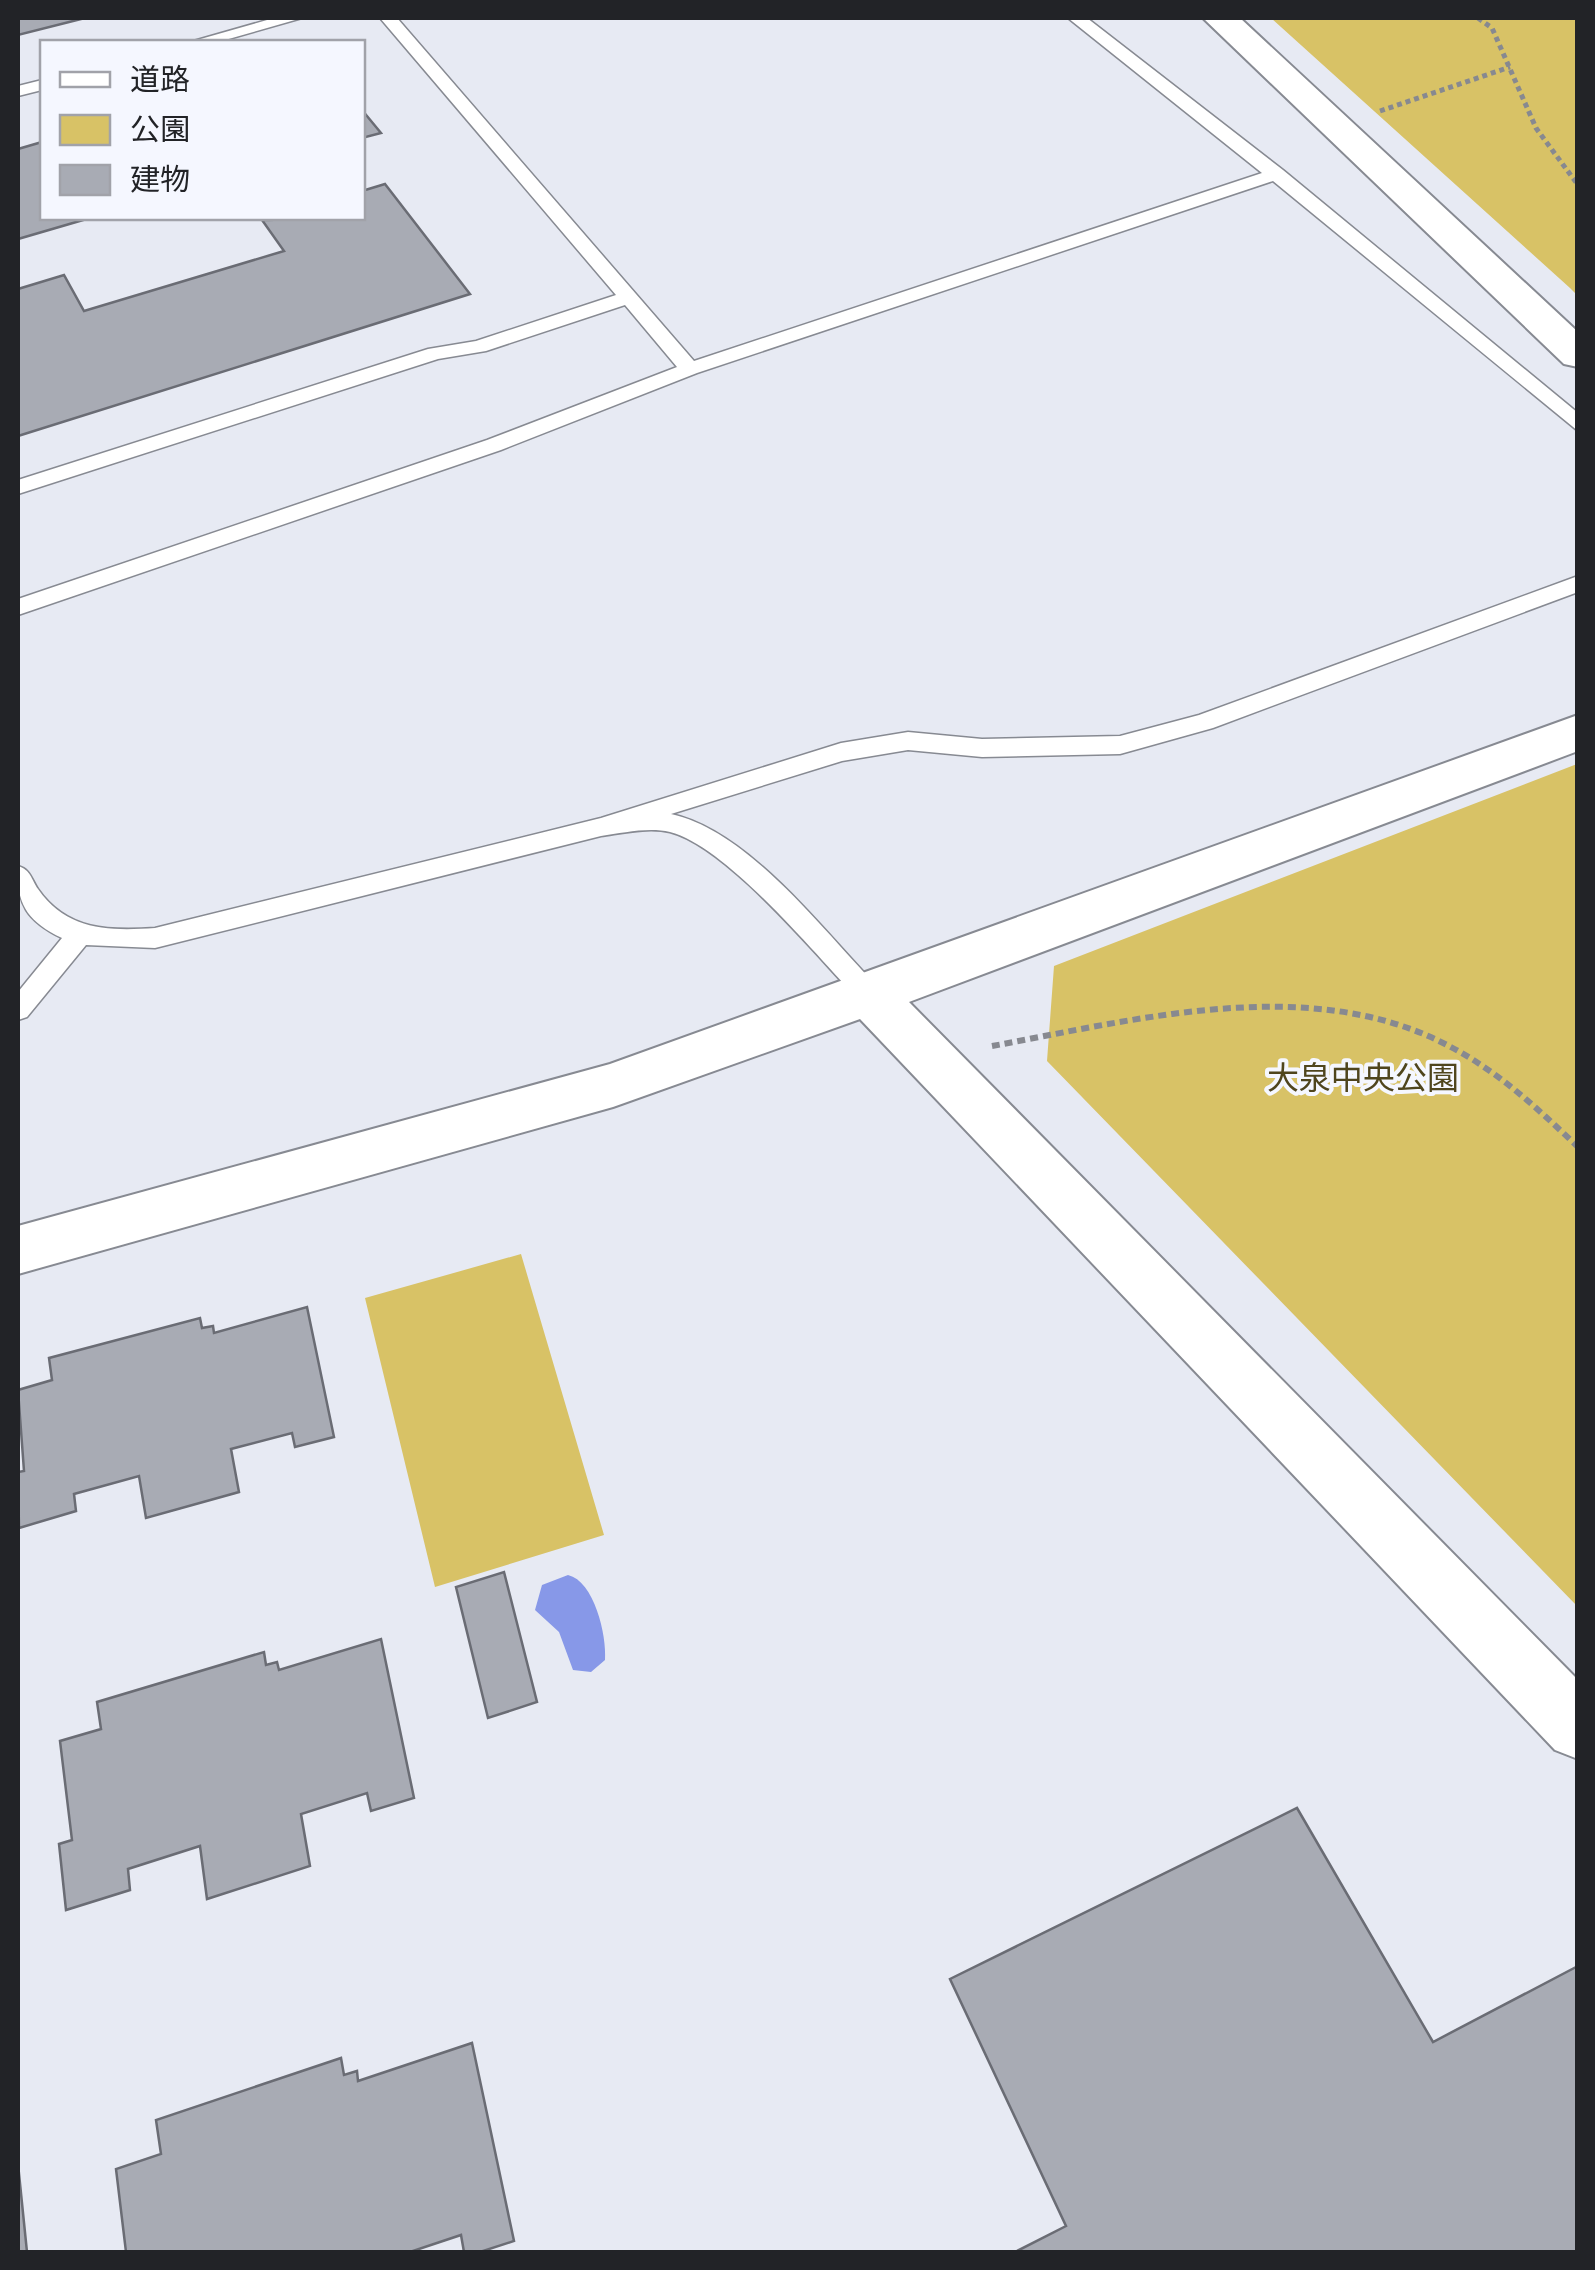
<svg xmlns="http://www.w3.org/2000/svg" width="1595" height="2270" font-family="Arial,'Noto Sans JP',sans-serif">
	<rect width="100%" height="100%" fill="#e7eaf3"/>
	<path fill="#d8c266" d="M1271,18h306v277l-7,-7z
		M1577,764v842l-530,-545 7,-95z
		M521,1254l83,281 -169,52 -70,-289z"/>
	<path fill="#8798e8" d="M568,1575c26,6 39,60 37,85l-14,12 -18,-2 -14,-38 -24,-22 7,-25z"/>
	<path fill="#a8abb4" stroke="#6a6c74" stroke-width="2.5" d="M18,18h67l-67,17z
		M362,110l19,23 -19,5z
		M42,142v76h48l-72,21v-90z
		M385,184l85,110 -452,142v-147l46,-14 20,36 200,-60 -22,-31 100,-2v-27z
		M307,1307l27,130 -39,10 -3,-14 -61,16 8,43 -93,26 -7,-42 -65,18 2,17 -57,17 -1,-56 6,-1 -6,-81 34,-10 -3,-22 151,-40 2,10 11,-2 1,7z
		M504,1572l33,130 -49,16 -32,-131z
		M381,1639l33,159 -43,13 -4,-18 -66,21 9,52 -103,33 -7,-53 -72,23 2,21 -64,20 -7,-66 13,-4 -12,-99 41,-12 -4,-27 167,-50 2,13 11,-3 2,8z
		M1297,1808l136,234 145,-76v286h-563l51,-26 -116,-247z
		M472,2043l42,198 -34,11h-16l-3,-17 -51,17h-284l-10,-83 45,-15 -5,-34 185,-62 3,17 13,-4 1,10z
		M18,2164l9,88h-9z"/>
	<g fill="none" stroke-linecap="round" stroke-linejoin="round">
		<defs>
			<path id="lane" d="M274,18h28l-84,24h-28z
				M380,18h17l297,343 568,-188 -194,-155h19l196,152 295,243v18l-305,-250 -576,192 -196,77 -483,165v-16l469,-159 190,-73 -52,-62 -139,46 -48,8 -420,135v-14l410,-131 48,-8 140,-46z
				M42,80v10l-24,6v-10z
				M1578,576v16l-365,136 -93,26 -138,3 -74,-7 -66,11 -171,53c78,17 152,117 207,173l4,7 -13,10 -9,-3c-43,-44 -132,-154 -190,-169 -22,-5 -47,1 -69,4l-446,112 -69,-3 -59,72 -9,3v-28l44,-54c-35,-17 -46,-34 -44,-72 13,4 13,13 20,23 29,42 72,42 117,39l446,-110 240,-75 67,-11 74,7 138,-3 79,-21z"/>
			<path id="secondary" d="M1203,18h37l338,314v35l-14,-3z
				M1578,715v36l-669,251 669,678v79l-23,-9 -695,-731 -247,88 -595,167v-48l592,-162z"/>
		</defs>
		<use href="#lane" stroke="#878a92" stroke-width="3"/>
		<use href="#secondary" stroke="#878a92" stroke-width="4"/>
		<path stroke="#878990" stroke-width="5" stroke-dasharray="5 4" stroke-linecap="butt" d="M1478,18l14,10 44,100 42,57
			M1380,111l130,-44"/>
		<path stroke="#878990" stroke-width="6" stroke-dasharray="8 5" stroke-linecap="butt" d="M992,1046c143,-26 317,-73 455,-1 51,26 90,63 131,102"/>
		<use href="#lane" fill="#fff" fill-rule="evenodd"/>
		<use href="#secondary" fill="#fff" fill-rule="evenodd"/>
	</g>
	<g text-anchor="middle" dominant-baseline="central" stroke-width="8" stroke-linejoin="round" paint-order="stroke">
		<g font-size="32" fill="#4f451d" stroke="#f5f7ff">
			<text x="1363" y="1078">大泉中央公園</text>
		</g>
	</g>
	<rect width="1595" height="2270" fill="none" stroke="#222327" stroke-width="40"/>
	<rect x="40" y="40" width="325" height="180" fill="#f5f7ff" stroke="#a1a2a9" stroke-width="2.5"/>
	<rect x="60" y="72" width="50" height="15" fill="#ffffff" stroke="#a1a2a9" stroke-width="2.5"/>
	<text x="130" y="90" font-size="30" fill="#222327">道路</text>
	<rect x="60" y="115" width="50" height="30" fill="#d8c266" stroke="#a1a2a9" stroke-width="2.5"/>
	<text x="130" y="140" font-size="30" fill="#222327">公園</text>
	<rect x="60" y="165" width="50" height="30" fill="#a8abb4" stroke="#a1a2a9" stroke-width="2.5"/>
	<text x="130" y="190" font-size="30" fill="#222327">建物</text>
</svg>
